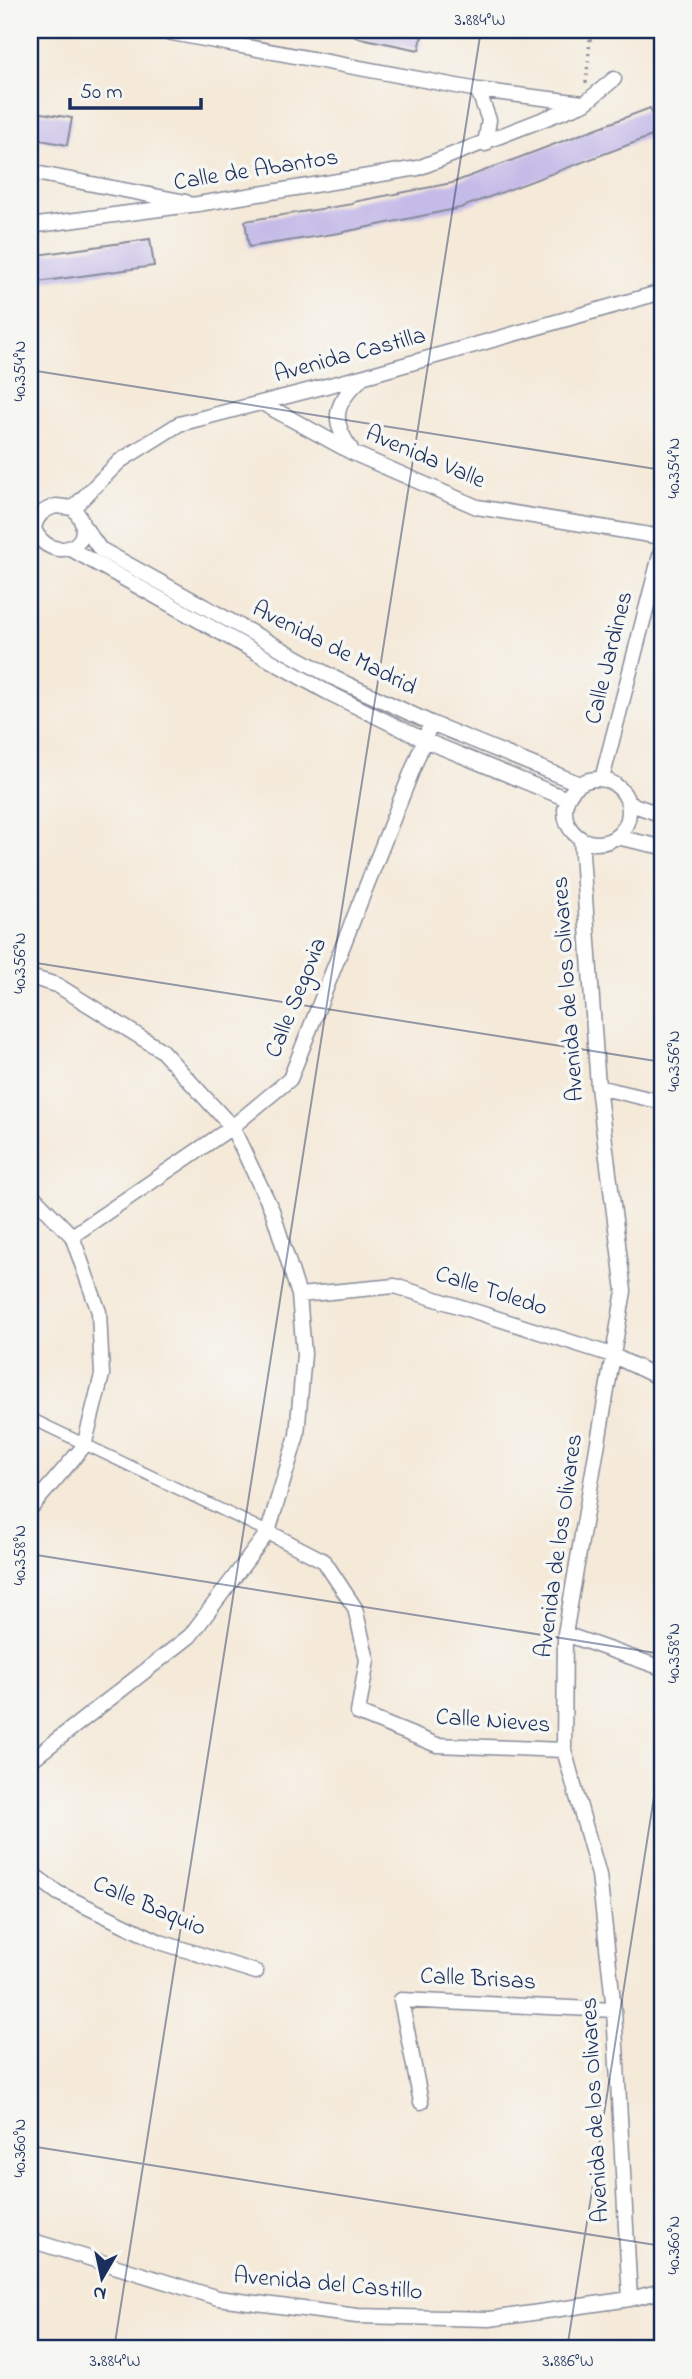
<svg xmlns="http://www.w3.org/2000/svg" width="692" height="2379" font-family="'Indie Flower',sans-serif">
	<rect width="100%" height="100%" fill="#f6f6f2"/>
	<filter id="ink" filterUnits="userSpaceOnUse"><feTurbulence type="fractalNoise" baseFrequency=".0143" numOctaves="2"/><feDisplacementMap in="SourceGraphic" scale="14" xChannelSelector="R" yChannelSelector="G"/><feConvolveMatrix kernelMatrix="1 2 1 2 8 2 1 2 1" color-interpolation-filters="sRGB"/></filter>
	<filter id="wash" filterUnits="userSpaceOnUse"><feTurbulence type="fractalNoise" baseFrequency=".00686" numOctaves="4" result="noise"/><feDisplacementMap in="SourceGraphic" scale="28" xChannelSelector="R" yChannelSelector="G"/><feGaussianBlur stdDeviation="1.57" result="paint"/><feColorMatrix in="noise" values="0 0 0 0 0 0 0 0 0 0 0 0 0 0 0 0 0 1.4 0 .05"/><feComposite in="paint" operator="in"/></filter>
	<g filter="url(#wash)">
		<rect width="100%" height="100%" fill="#f5e9d8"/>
		<g id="blocks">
			<path fill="#c5bbe8" d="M356,30h67l-4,20 -64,-13z
				M650,108l10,25 -200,75 -121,25 -90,14 -4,-26 108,-17v-2l99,-19z
				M30,111l42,7 -5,27 -37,-7z
				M150,239l4,27 -124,17v-27z"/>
		</g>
	</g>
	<g filter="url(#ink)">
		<use href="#blocks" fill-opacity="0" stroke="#888c9b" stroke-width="2"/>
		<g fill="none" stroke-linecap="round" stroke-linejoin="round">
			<defs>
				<path id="pedestrian" d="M30,1418l238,114"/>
				<path id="minor" d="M156,30l322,60 105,13
					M478,90l11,30 -4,24
					M30,172l156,30
					M30,226l168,-22 220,-36 167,-65 29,-24
					M262,403l91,50 124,54 185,30
					M351,449c-21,-29 -16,-46 9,-69
					M56,506l17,2c32,36 -22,60 -39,21 2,-13 9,-19 22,-23z
					M73,508l47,-47 59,-37 186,-48 297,-84
					M85,528l15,21 234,129 97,45 149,61
					M69,548l258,144 97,48 143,59
					M602,779l60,-231
					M565 811a32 32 0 1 1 64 0a32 32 0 1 1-64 0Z
					M628,803l34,12
					M616,837l46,10
					M581,839l17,248 26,204 -59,343 -1,116 35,125 15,135 16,289
					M30,977l27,8 104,65 71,77 40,83 27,85 5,59 -7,81 -29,97 -78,104 -160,125
					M598,1087l64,15
					M30,1193l42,43 27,76 3,63 -18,71 -54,63
					M72,1236l160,-109 58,-48 141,-356
					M299,1295l96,-9 217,69 50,24
					M268,1532l56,29 31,47 12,52 -9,53 79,32 127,5
					M565,1634l97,34
					M30,1872l28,21 102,49 96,30
					M421,2102l-20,-102 213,10
					M30,2240l188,58 139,18 133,3 140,-20 32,-8"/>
			</defs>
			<use href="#pedestrian" stroke="#888c9b" stroke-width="13"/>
			<use href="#minor" stroke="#888c9b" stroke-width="17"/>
			<path stroke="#888c9b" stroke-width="3.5" stroke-dasharray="2 5" stroke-linecap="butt" d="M586,83l5,-53"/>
			<use href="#pedestrian" stroke="#fff" stroke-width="10"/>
			<use href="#minor" stroke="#fff" stroke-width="14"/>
		</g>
	</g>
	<path fill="none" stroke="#1b2f5e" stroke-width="2" stroke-opacity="0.45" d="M30,370l632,100M30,962l632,100M30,1554l632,100M30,2146l632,100M114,2349l367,-2319M567,2349l95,-603"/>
	<g text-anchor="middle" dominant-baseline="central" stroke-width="7" stroke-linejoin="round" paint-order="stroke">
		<g font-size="24" fill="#1b2f5e" stroke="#f6f6f2">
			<text transform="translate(256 171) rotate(-9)">Calle de Abantos</text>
			<text transform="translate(350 356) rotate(-15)">Avenida Castilla</text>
			<text transform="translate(425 458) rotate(23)">Avenida Valle</text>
			<text transform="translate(334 649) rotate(27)">Avenida de Madrid</text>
			<text transform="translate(610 658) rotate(-76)">Calle Jardines</text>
			<text transform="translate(569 989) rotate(-94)">Avenida de los Olivares</text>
			<text transform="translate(297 998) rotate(-68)">Calle Segovia</text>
			<text transform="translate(491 1292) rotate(18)">Calle Toledo</text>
			<text transform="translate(560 1546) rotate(-82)">Avenida de los Olivares</text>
			<text transform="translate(493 1722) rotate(4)">Calle Nieves</text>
			<text transform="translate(149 1907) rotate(23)">Calle Baquio</text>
			<text transform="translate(478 1980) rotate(3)">Calle Brisas</text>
			<text transform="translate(596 2110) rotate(-93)">Avenida de los Olivares</text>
			<text transform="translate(328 2285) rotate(5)">Avenida del Castillo</text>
		</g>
	</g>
	<rect width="692" height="2379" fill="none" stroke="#f6f6f2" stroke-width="77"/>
	<g transform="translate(102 2278) rotate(189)" stroke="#f6f6f2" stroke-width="5" paint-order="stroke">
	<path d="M0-5L12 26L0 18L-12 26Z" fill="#1b2f5e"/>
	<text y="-10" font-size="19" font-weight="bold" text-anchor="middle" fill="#1b2f5e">N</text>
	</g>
	<path d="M70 98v10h131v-10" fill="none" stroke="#1b2f5e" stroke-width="3.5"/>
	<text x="80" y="98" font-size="21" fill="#1b2f5e" stroke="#f6f6f2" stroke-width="5" paint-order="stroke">50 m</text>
	<rect x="38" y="38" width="616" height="2302" fill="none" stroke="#1b2f5e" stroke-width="2.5"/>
	<g font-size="18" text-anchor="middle" fill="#1b2f5e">
		<text x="480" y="25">3.884°W</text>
		<text transform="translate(19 371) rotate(-90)" y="6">40.354°N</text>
		<text transform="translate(673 468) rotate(-90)" y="6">40.354°N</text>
		<text transform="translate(19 963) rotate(-90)" y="6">40.356°N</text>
		<text transform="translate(673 1061) rotate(-90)" y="6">40.356°N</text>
		<text transform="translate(19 1555) rotate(-90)" y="6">40.358°N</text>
		<text transform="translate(673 1653) rotate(-90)" y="6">40.358°N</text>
		<text transform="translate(19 2148) rotate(-90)" y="6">40.360°N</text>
		<text transform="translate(673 2245) rotate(-90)" y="6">40.360°N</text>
		<text x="115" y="2366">3.884°W</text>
		<text x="568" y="2366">3.886°W</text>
	</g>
</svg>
